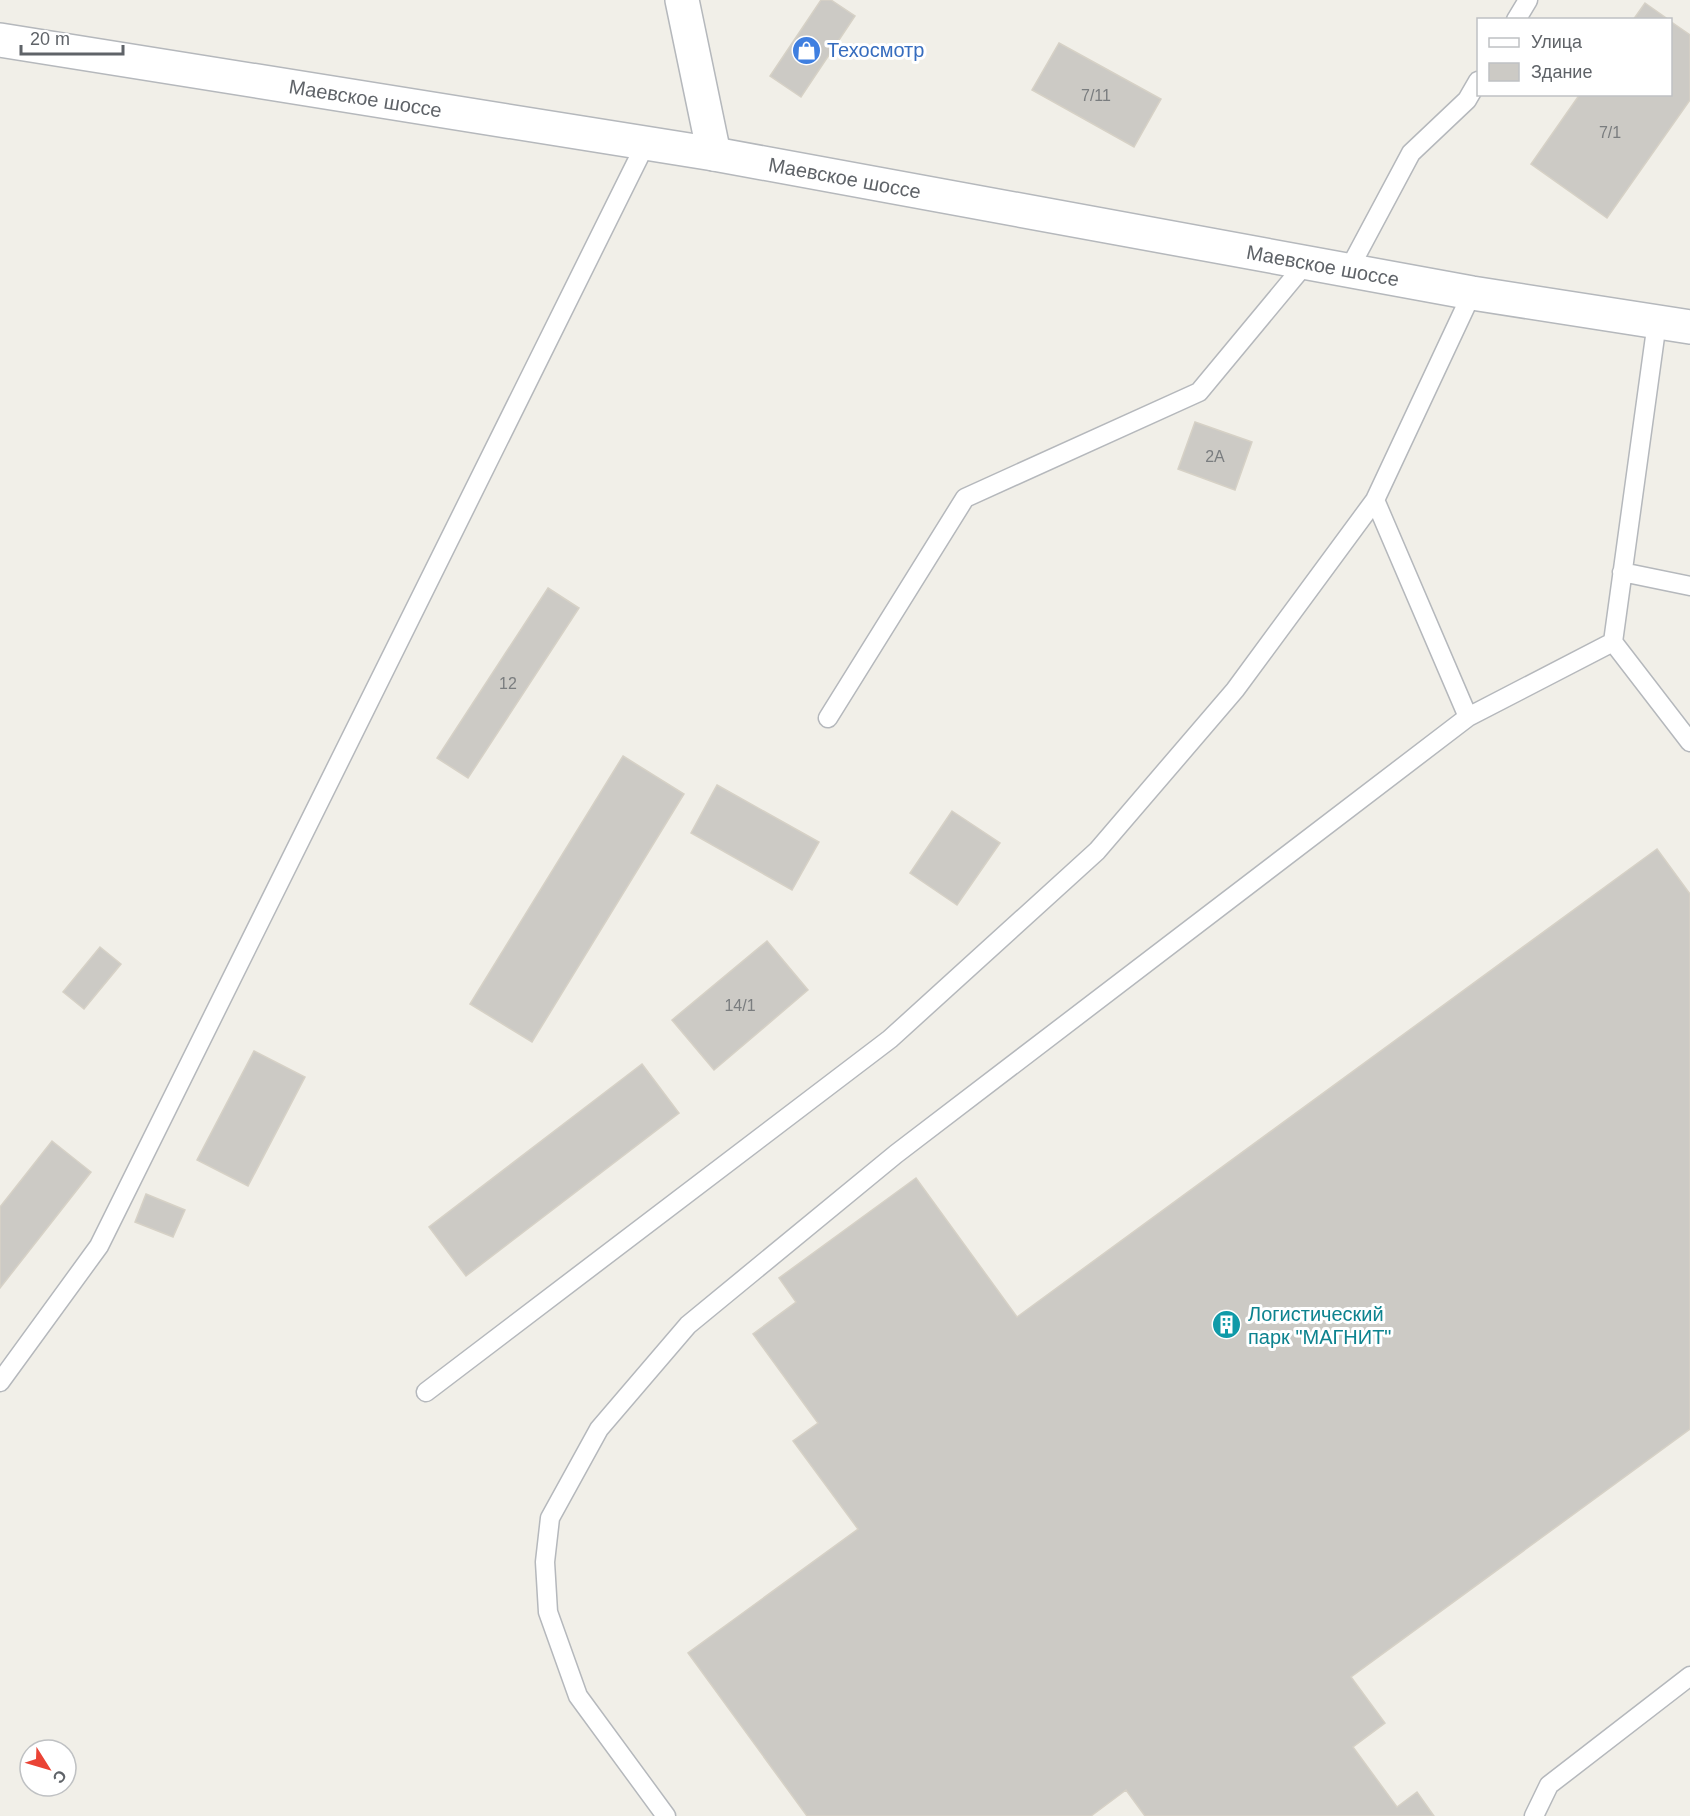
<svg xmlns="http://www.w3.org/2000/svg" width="1690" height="1816" font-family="Arial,sans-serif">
	<rect width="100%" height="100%" fill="#f1efe8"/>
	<path fill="#cccac5" stroke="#d6d1c6" stroke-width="1.5" d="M821,0h10l24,16 -54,81 -31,-21z
		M1645,3l24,17h-36z
		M1670,21l20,14v65l-83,118 -76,-54 49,-70h90z
		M1059,43l102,56 -27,48 -102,-57z
		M1195,422l57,20 -17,48 -57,-21z
		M548,588l31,20 -111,170 -31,-20z
		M623,756l61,38 -152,248 -62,-38z
		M717,785l102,57 -27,48 -101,-57z
		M952,811l48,32 -43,62 -47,-32z
		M1657,849l33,45v535l-339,248 34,46 -32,24 44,60 20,-15 17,24h-289l-19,-26 -35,26h-284l-119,-163 170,-124 -65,-88 25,-18 -65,-89 43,-32 -17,-24 137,-100 101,139z
		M767,941l41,49 -94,80 -42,-50z
		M100,947l21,17 -37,45 -21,-17z
		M254,1051l51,26 -57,109 -51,-26z
		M642,1064l37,49 -213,163 -37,-49z
		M52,1141l39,31 -91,116v-81z
		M146,1194l39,16 -12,27 -38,-15z"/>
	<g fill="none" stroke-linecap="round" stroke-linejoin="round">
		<defs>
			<path id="service" d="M1516,20l12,-20
				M1348,271l63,-118 56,-53 11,-19
				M1472,293l-97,207 93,217 145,-75 77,100
				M1622,572l68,14
				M1613,642l44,-320
				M828,718l137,-220 234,-106 107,-129
				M0,1382l99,-136 547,-1103
				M426,1392l464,-353 207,-188 138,-161 140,-190
				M666,1816l-88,-120 -30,-84 -3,-50 5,-44 49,-89 89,-104 208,-171 572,-437
				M1534,1816l15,-31 141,-109"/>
			<path id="minor" d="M682,0l32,154"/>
			<g id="tertiary">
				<path id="s1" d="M0,40l714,114 758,139 218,34"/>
			</g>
		</defs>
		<use href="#service" stroke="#b5b8bc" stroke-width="21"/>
		<use href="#minor" stroke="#b5b8bc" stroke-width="36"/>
		<use href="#tertiary" stroke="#b5b8bc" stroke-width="36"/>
		<use href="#service" stroke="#fff" stroke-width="18"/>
		<use href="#minor" stroke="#fff" stroke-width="33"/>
		<use href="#tertiary" stroke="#fff" stroke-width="33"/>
	</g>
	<defs>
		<symbol id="shop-disc" viewBox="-11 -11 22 22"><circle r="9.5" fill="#3f7fe0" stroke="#fff"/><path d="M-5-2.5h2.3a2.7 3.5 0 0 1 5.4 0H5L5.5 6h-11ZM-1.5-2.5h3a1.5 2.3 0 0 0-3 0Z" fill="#fff"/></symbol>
		<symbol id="building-disc" viewBox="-11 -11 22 22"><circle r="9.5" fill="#0f9aa8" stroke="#fff"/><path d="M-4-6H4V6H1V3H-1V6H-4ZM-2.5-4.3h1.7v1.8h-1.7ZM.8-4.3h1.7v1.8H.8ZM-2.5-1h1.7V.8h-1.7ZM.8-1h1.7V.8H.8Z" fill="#fff"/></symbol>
	</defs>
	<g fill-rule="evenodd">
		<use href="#shop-disc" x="790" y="34" width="33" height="33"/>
		<use href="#building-disc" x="1210" y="1308" width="33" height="33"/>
	</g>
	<g text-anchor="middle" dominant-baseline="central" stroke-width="6" stroke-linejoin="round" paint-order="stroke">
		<g font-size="16" fill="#7a7d7f">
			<text x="1096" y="95">7/11</text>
			<text x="1610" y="132">7/1</text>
			<text x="1215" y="456">2А</text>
			<text x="508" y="683">12</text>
			<text x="740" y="1005">14/1</text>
		</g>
		<g font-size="20" fill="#366cbe" stroke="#fff" text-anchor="start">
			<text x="827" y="50">Техосмотр</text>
		</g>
		<g font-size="20" fill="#5f6368" stroke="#fff">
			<text stroke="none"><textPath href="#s1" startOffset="370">Маевское шоссе</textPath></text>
			<text stroke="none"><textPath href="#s1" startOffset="856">Маевское шоссе</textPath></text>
			<text stroke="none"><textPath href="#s1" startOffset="1342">Маевское шоссе</textPath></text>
		</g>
		<g font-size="20" fill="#0d838f" stroke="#fff" text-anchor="start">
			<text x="1248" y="1314">Логистический<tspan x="1248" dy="23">парк "МАГНИТ"</tspan></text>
		</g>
	</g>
	<rect x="1477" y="18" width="195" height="78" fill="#ffffff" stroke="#bfc1c3" stroke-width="1.5"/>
	<rect x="1489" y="38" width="30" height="9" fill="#ffffff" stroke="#bfc1c3" stroke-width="1.5"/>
	<text x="1531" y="48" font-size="18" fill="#5f6368">Улица</text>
	<rect x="1489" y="63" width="30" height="18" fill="#cccac5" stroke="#bfc1c3" stroke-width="1.5"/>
	<text x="1531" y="78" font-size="18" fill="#5f6368">Здание</text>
	<g transform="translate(48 1768) rotate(127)"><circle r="28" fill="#ffffff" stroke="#bfc1c3" stroke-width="1.5"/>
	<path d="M0-4.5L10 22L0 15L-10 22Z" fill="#ea4335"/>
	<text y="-9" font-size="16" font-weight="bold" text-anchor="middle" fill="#5f6368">С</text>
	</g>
	<path d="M21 45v9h102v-9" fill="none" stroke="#5f6368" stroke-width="3"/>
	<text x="30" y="45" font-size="18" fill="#5f6368" stroke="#ffffff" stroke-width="4.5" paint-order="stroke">20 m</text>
</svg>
